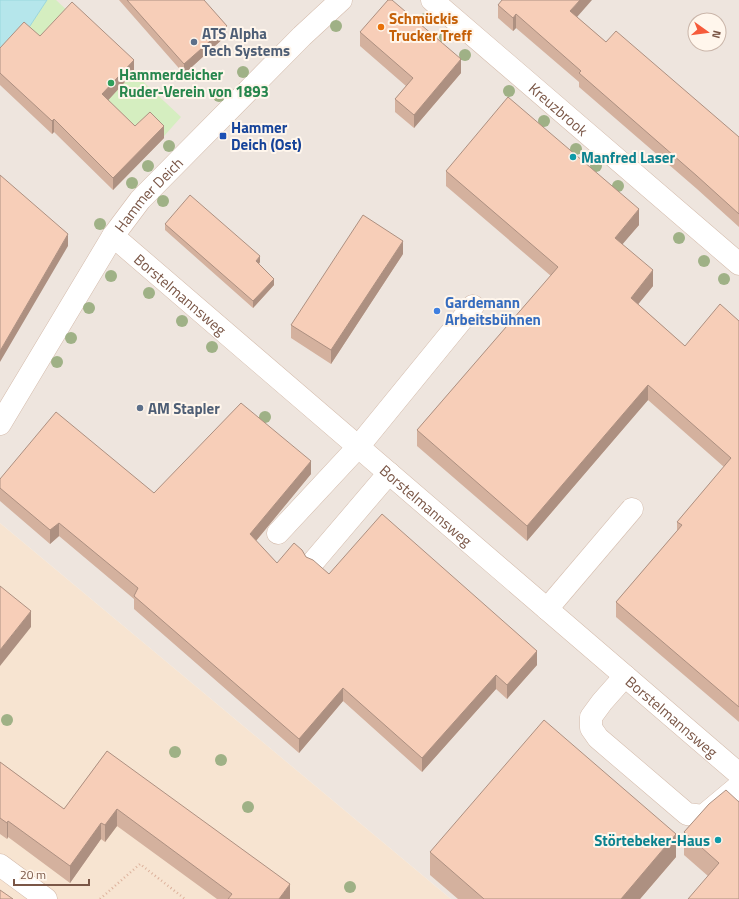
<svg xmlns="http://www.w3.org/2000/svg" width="739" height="899" font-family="'Titillium Web',sans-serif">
	<rect width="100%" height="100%" fill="#fff2e3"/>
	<path fill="#f7e4d1" d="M0,523l451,376h-451z"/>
	<path fill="#eee5de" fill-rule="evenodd" d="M47,0h692v899h-288l-451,-376v-462l24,-26zM695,20h24v24h-24z"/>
	<path fill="#d5eec0" d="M47,0h9l125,117 -32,36 -125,-118z"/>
	<path fill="#b5e6eb" stroke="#9ad7dd" d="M0,0h47l-23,35 -24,26z"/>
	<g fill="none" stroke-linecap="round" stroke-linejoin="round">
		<defs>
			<g id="minor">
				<path id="s1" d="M432,0l307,264"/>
				<path id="s2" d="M113,236l626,538"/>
				<path id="s3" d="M0,424l113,-188 27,-36 162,-164 39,-36"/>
				<path d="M278,533l80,-86 115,-141"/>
				<path d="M314,561l75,-88"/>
				<path d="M547,609l85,-100"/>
				<path d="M625,676l-23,26 -11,15v11l7,10 89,76 16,2 36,-30"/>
				<path d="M0,865l46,34"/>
			</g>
		</defs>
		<use href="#minor" stroke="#d4bbab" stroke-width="23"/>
		<path stroke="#dcb19b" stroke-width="2.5" stroke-dasharray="1 3" stroke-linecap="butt" d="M100,899l40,-35 45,35"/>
		<use href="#minor" stroke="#fff" stroke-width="22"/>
	</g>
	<g fill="#9fb186">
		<circle cx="425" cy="19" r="6"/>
		<circle cx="336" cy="26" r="6"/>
		<circle cx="445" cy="37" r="6"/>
		<circle cx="465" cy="55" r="6"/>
		<circle cx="243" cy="72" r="6"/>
		<circle cx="509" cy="91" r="6"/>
		<circle cx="219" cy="96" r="6"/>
		<circle cx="544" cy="121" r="6"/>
		<circle cx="169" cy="146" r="6"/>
		<circle cx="576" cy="149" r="6"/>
		<circle cx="148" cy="166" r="6"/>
		<circle cx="596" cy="166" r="6"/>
		<circle cx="132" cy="183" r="6"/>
		<circle cx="618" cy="186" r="6"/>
		<circle cx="163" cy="201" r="6"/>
		<circle cx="100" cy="224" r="6"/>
		<circle cx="679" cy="238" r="6"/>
		<circle cx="704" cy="261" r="6"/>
		<circle cx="111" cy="276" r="6"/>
		<circle cx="724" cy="279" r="6"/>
		<circle cx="149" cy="293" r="6"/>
		<circle cx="89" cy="308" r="6"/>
		<circle cx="182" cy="321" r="6"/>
		<circle cx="71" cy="338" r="6"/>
		<circle cx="212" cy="347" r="6"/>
		<circle cx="57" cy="362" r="6"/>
		<circle cx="265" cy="417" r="6"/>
		<circle cx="7" cy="720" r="6"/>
		<circle cx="175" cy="752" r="6"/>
		<circle cx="221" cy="760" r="6"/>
		<circle cx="248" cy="807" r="6"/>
		<circle cx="350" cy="887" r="6"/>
	</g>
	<path fill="#d4b19e" d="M119,0h85l23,35 -43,39z
		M498,5l79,12 29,25 133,95v90l-42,-38 -118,-102v-5l-63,-54 -3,3 -15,-13z
		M360,32l101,41 -47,55 -19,-16v-13l11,-13 -46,-40z
		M40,36l94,36 -26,28 27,26 29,12 -51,52 -59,-58 -2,2 -52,-49v-37z
		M446,171l193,54 -17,19 31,42 -15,18 47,42 54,-25v401l-123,-105v-15l61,-71v-9l47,-55 -76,-67 -121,141 -110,-95v-16l134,-154 -105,-90z
		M165,224l95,38 -1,2 15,21 -21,23 -88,-78z
		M403,254l-72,110 -40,-26v-13z
		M311,474l-55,67 21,22 29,-6 23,17 208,91 -30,34 -11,-10 -74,83 -79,-71 -44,52 -165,-144v-10l-75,-63 -9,8 -50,-43v-22l154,14z
		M107,751l183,148h-73l-100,-73 -12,16 -4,-3 -31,44 -62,-46 -1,2 -7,-5v-72l64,47z
		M709,804l30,95 -31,-23 -24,-21v-23z
		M430,852l246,5 -36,42h-182l-28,-24z"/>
	<path fill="#ad9081" d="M580,0h12l-22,25v-14z
		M516,14v14l-3,3v-13z
		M227,26v9l-43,39v-10z
		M461,59v14l-47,55v-13z
		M134,60v12l-32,35v-13z
		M54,119v13l-2,2v-13z
		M164,126v12l-51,52v-12z
		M639,209v16l-24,28v-15z
		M68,234v12l-68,116v-11z
		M403,241v13l-72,110v-14z
		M260,256v6l-4,6v-7z
		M653,270v16l-22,27v-15z
		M274,279v6l-21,23v-7z
		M648,385v15l-121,141v-15z
		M311,461v13l-61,74v-14z
		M59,523v13l-9,8v-14z
		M31,611v16l-31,39v-16z
		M537,651v14l-30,34v-14z
		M496,675v14l-74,83v-14z
		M343,688v13l-44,52v-14z
		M117,809v17l-12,16v-17z
		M8,821v16l-1,2v-16z
		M101,823v16l-31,44v-17z
		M676,834v23l-36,42h-19z
		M290,884v15h-11z"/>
	<path fill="#f7ceb8" stroke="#ad9081" d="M127,0h77l23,26 -43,38z
		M388,0h4l69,59 -47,56 -19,-16 18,-21 -53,-46z
		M502,0h78l-10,11 36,31 10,-11 123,106v77l-42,-38 -118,-103 2,-2 -65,-57 -3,4 -15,-13z
		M72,2l62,58 -32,34 33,32 15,-14 14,14 -51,52 -59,-59 -2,2 -52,-48v-25l24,-26 16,14z
		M508,97l131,112 -24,29 38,32 -22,28 54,48 35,-42 19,17v386l-123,-105 66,-77 -5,-3 54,-64 -83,-73 -121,141 -110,-96 141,-163 -112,-96z
		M0,175l68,59 -68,117z
		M190,195l70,61 -4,5 18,18 -21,22 -88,-77z
		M363,215l40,26 -72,109 -40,-25z
		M241,403l70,58 -61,73 27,29 17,-20 8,7 4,7 7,3 16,14 53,-60 155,137 -30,34 -11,-10 -74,83 -79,-70 -44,51 -165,-143 4,-8 -79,-65 -9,7 -50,-42v-9l56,-67 98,81z
		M0,586l31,25 -31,39z
		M544,720l132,114 -55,65h-137l-54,-47z
		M107,751l183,133 -11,15h-51l4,-5 -115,-85 -12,16 -4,-2 -31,43 -62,-45 -1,2 -7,-5v-56l64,47z
		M726,790l13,12v97h-51l31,-36 -35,-31 25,-28z
		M0,890l13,9h-13z"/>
	<circle fill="#e8710a" stroke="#fff6ec" stroke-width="1.5" cx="381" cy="27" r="4"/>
	<g fill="#5c6f8a" stroke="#fff6ec" stroke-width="1.5">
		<circle cx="194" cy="42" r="4"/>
		<circle cx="140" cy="408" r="4"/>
	</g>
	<circle fill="#2e9e5b" stroke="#fff6ec" stroke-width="1.5" cx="111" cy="83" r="4"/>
	<rect fill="#1a4fb4" stroke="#fff6ec" stroke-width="1.5" x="219" y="132" width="8" height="8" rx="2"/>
	<g fill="#0f9aa8" stroke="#fff6ec" stroke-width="1.5">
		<circle cx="573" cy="157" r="4"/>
		<circle cx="718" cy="840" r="4"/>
	</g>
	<circle fill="#3f7fe0" stroke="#fff6ec" stroke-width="1.5" cx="437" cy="311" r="4"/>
	<g text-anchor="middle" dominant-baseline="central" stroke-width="4" stroke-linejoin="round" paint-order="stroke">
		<g font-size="15" font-weight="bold" fill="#c56008" stroke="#fff6ec" text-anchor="start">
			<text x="389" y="18">Schmückis<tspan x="389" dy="17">Trucker Treff</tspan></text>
		</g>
		<g font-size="15" font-weight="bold" fill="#4e5e75" stroke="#fff6ec" text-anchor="start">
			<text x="202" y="33">ATS Alpha<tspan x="202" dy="17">Tech Systems</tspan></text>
			<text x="148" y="408">AM Stapler</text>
		</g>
		<g font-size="15" font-weight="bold" fill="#27864d" stroke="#fff6ec" text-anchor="start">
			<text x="119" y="74">Hammerdeicher<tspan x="119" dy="17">Ruder-Verein von 1893</tspan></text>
		</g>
		<g font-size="15" fill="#7a5646" stroke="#fff6ec">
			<text stroke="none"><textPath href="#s1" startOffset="167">Kreuzbrook</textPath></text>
			<text stroke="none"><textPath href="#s3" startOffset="274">Hammer Deich</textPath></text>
			<text stroke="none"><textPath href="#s2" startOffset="89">Borstelmannsweg</textPath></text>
			<text stroke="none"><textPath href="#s2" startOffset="413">Borstelmannsweg</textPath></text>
			<text stroke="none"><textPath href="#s2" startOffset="737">Borstelmannsweg</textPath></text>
		</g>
		<g font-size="15" font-weight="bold" fill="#164399" stroke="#fff6ec" text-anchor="start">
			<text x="231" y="127">Hammer<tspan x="231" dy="17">Deich (Ost)</tspan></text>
		</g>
		<g font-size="15" font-weight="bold" fill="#0d838f" stroke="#fff6ec" text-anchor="start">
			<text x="581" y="157">Manfred Laser</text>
			<text x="710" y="840" text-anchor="end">Störtebeker-Haus</text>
		</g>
		<g font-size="15" font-weight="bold" fill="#366cbe" stroke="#fff6ec" text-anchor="start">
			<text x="445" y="302">Gardemann<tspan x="445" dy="17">Arbeitsbühnen</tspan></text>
		</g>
	</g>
	<g transform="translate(707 32) rotate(104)"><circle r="19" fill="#fff6ec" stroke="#cab6aa"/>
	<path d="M0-3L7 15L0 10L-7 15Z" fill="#f65b3b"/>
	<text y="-6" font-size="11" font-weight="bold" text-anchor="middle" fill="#7a5646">N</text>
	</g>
	<path d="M14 879v6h75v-6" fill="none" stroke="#7a5646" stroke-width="2"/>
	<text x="20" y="879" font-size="12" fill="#7a5646" stroke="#fff6ec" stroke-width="3" paint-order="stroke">20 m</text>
</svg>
